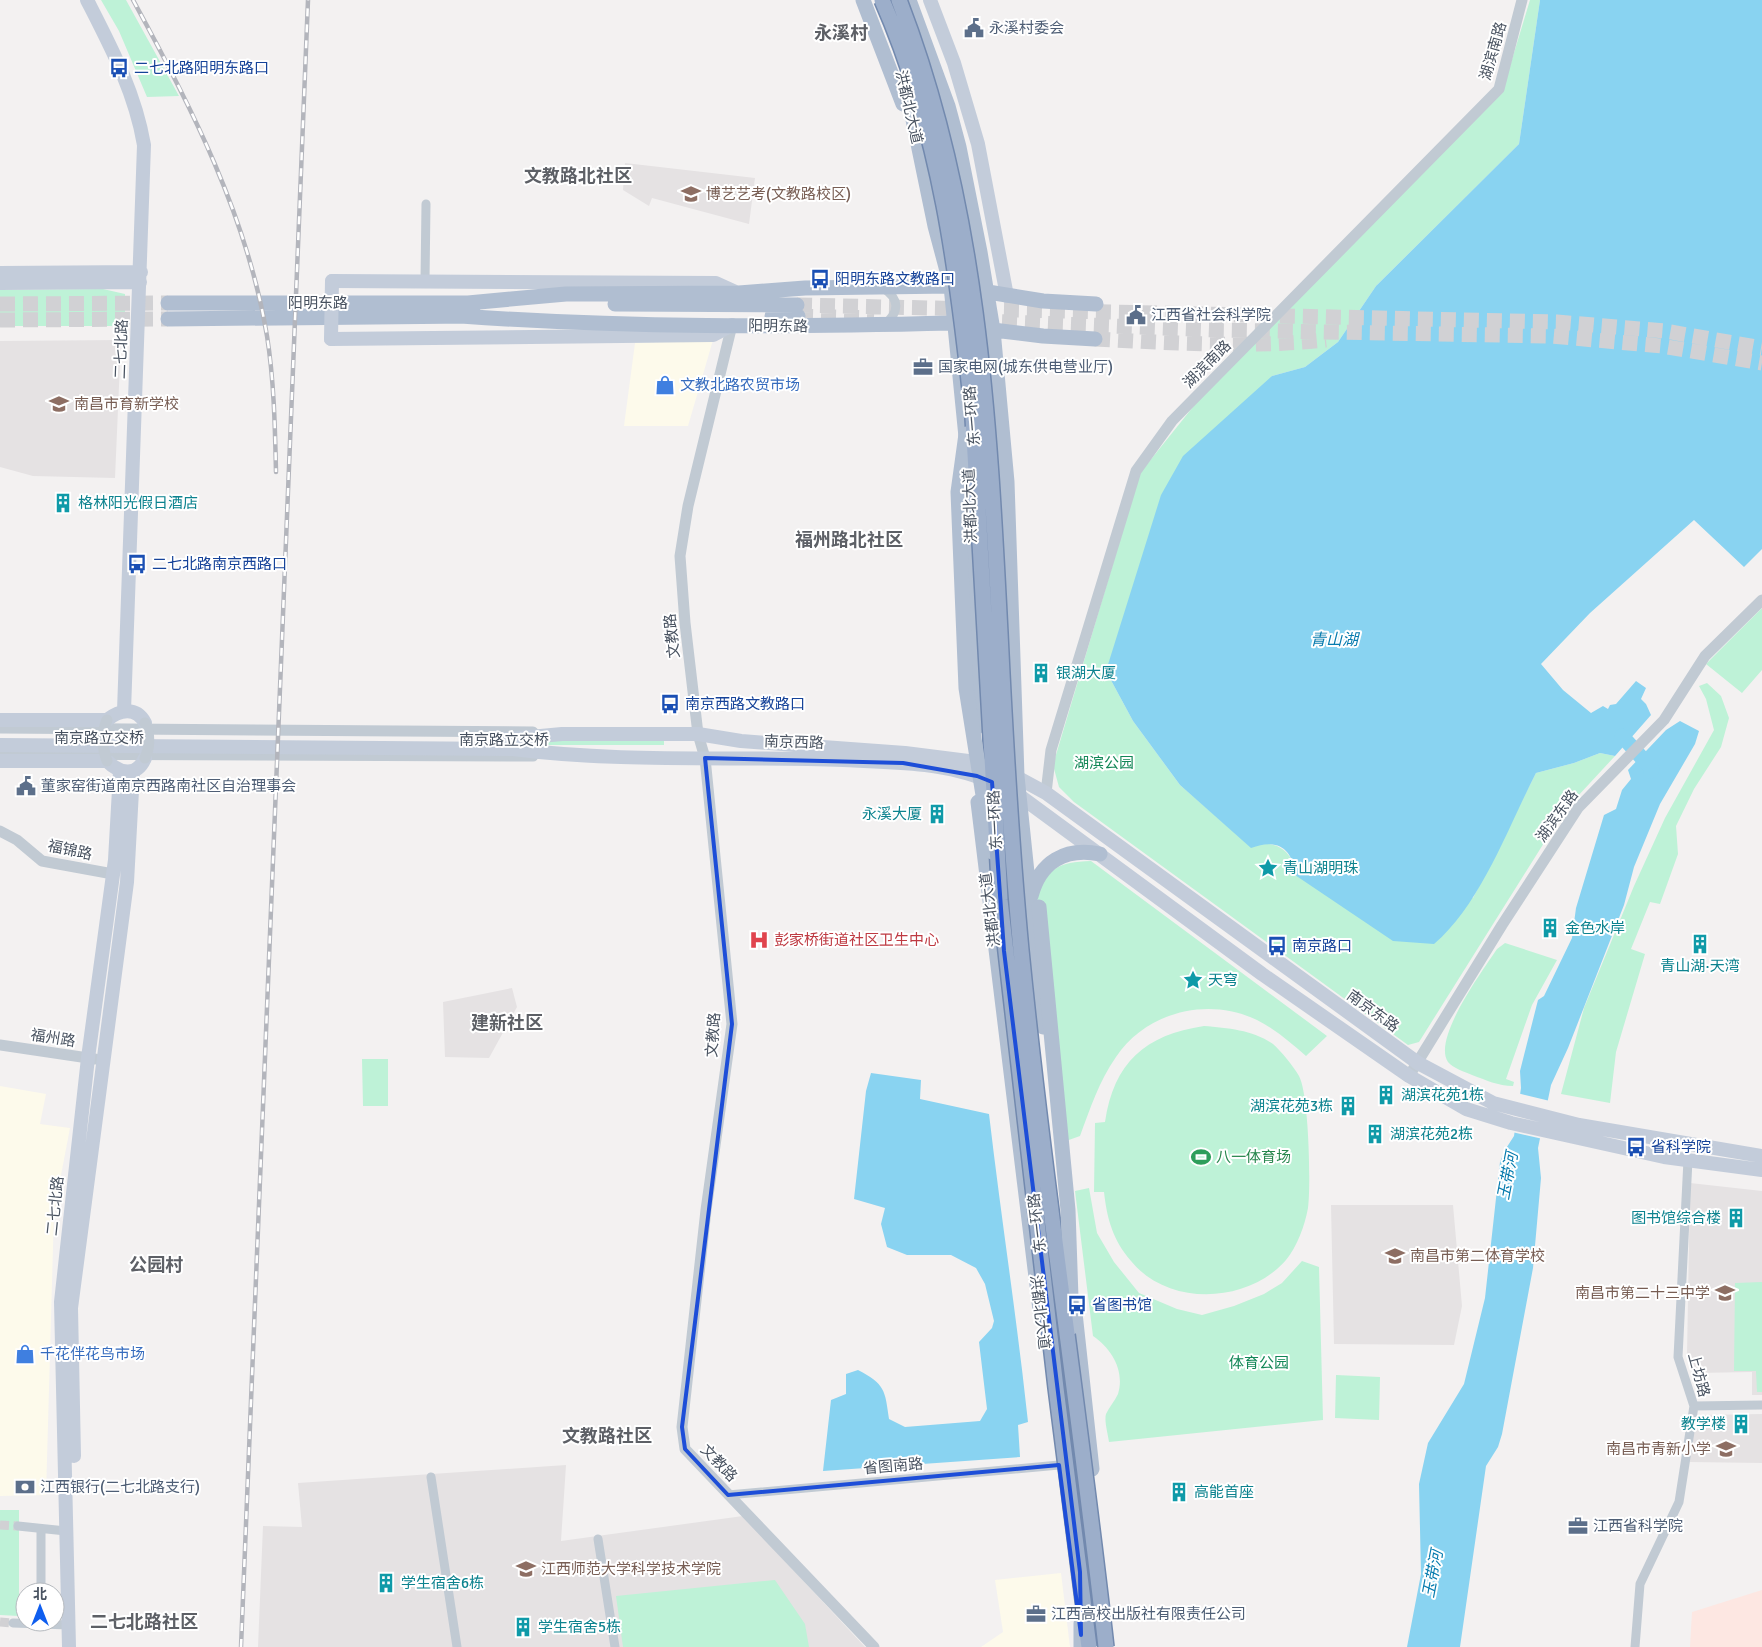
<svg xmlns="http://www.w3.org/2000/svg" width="1762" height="1647" font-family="Signika,'Noto Sans SC',sans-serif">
	<rect width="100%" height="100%" fill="#f3f1f1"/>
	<path fill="#fdfaeb" d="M713,340l-25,86h-64l11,-83z
		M0,1086l46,8 -6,30 30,4 -16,84 -8,283 -46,1z
		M1061,1573l9,74h-89l22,-15 -8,-52z"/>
	<path fill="#e5e2e3" d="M625,163l130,15 -6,46 -97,-26 -3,8 -26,-16z
		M121,340l-6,138 -82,-2 -33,-9v-126z
		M512,988l5,19 -28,51 -44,-1 -2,-55z
		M1690,1183l72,8v204h-10v-23l-57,1 -8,-17z
		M1331,1205h122l9,101 -8,39 -120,-1z
		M1762,1414v49l-72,-1 2,-36 11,-11z
		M566,1465l-5,76 182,-25 122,131h-607l5,-121 39,1 -4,-44z"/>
	<path fill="#fde7e2" d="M1762,1590v57h-72l2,-35z"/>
	<path fill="#bef2d7" d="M101,0h25l53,96 -32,1 -28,-66z
		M1530,0h10l-21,144 -143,142 -38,56 -33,25 -33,9 -166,295 27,50 47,64 71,62c20,-7 33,-2 43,16l179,35 63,-125 38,-10 26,-10 15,3 -51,55 -145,231 -11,3 -334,-243 -15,-15 -6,-22 87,-292 57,-71 306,-313z
		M103,289l22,5v32h-125v-36z
		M1762,608v62l-20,23 -36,-29z
		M1707,683l14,13 8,22 -8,29 -27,42 -18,37 2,28 -18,50 -10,-2 -19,47 14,5 -29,98 -6,51 -49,-9 23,-86 50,-122 31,-68 49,-88 -8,-31 -7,-13z
		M664,739v6h-123v-5z
		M1091,861l236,175 -21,20c-15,-13 -31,-27 -49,-36 -49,-24 -111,-8 -141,37 -17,24 -26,52 -36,79l-14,5 -31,-243c13,-30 23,-36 56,-37z
		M1505,943l52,17 -25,45 -26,74 8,3 -1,4c-15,0 -27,-6 -41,-11 -7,-3 -19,-7 -24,-13 -16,-23 35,-92 49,-113z
		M1204,1026c24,2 49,4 69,18 8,7 21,23 26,32 10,18 12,110 9,132 -3,17 -11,39 -22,52 -38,44 -118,47 -155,1 -18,-21 -24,-42 -27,-69h-10l1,-69 10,-1c9,-60 40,-87 99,-96z
		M362,1059h26v47h-25z
		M1089,1188l8,45 17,29 25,31 38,16 25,6 32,-9 30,-12 18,-11 20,-22 17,6 4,153 -214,22c-1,-8 -5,-21 -3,-28 3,-7 9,-13 12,-20 7,-23 -6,-45 -25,-58l-18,-145z
		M1762,1282v110h-5l-1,-21h-22l1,-88z
		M1336,1375l44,2 -1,43 -44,-2z
		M0,1510h19v106l-19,-1z
		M775,1580l30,44 4,23h-186l-7,-51z"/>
	<path fill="#89d3f1" d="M1540,0h222v549l-18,18 -50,-47 -104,93 -49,51 22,26 28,23 12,-7 5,3 2,-4 6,-1 20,-23 10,7 -5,11 5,5 5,11 -36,41 -15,-3 -26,10 -38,10c-28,54 -55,131 -102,171l-41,-3 -98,-66c-2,-27 -18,-37 -44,-27l-71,-63 -47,-64 -27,-50 55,-176 22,-39 89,-80 33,-9 33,-25 38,-56 143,-142z
		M1680,721l19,10 -4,13 -35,60 -26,63 -10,38 -56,143 -17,37 -13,63 3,30 -8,90 -31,166 -4,13 -12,19 -26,181h-53l14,-73 -2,-90 9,-41 36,-59 21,-86 15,-136 5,-12 9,-14 7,-48 -1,-17 18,-71 6,-4 28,-58 4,-30 28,-93 12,-6 6,-19 9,-11 -3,-9 38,-40z
		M871,1073l50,7 -1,19 69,15c12,103 28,205 39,308l-10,3 2,32 -197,14 8,-71 15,-6v-20l12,-4c27,14 27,20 31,49l16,8 75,-6 7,-12 -8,-67 13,-14 2,-7 -9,-37 -9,-16 -25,-13h-44l-20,-8 -6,-23 4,-16 -31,-9 12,-108z"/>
	<path fill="#f3f1f1" d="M1517,1093l33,8 -7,38 -31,-7z"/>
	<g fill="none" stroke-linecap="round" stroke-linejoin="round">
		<path stroke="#89d3f1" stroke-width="15" d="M1622,736l30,33 -1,2"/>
		<path stroke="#d1d1d4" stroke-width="9" stroke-dasharray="9 4.5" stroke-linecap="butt" d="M0,1525l18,1
			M0,1622l13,1"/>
		<path stroke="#d1d1d4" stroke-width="15" stroke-dasharray="15 8" stroke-linecap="butt" d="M0,304l168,-1
			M797,305l760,17 108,9 97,17
			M798,316l76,2
			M0,320l168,-1
			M979,321l239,9 333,6 111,10 100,17
			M1095,339c78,4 154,9 231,1"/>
		<path stroke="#c1cad3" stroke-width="9" d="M425,281l1,-77
			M883,288c17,11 17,24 1,37
			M1694,1406l68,-1
			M431,1477l26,170
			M728,1495l331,-30
			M18,1526l48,5
			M598,1539l17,108
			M41,1592v-63
			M13,1623l56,2
			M1635,1647l5,-63 39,-82 15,-96 -16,-49 10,-197"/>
		<path stroke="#c1cad3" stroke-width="11" d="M732,325l-44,181 -8,50 5,67 13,111 7,24 27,266 -26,186 -24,217 3,22 189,198
			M0,728l533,4
			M0,754l533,2
			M1046,793l5,-43 85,-279 36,-50 327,-332 23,-89
			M0,831l17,9 25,21 71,13
			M0,1045l95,14
			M1409,1076l93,-151 76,-117 86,-88 41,-64 57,-56"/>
		<path stroke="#c3ccda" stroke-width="14" d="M87,0c24,47 48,92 57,145l-20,566
			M930,0l24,63 24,81 29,152
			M0,273l141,-1
			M332,281l384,2 22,10
			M0,283l140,-1
			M331,339l382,-4 19,-10
			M0,720h107c12,-10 29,-14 38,3
			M498,740l64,-6h136l43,7 164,12 71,9 12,4
			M0,745l513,4c109,14 220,7 330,11 45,2 103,2 145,21
			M0,761h107c13,13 30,16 38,-3
			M1009,773l37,20 372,270 75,40 86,22 183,31
			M1013,791l249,183 147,102 57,33 45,14 153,34 98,13
			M74,1456l-3,-148 56,-426 6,-110
			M69,1647l-8,-345 27,-244 27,-198 5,-88"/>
		<path stroke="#b0bed1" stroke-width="15" d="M863,0l40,104
			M909,0l39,106 11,41 21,105 13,78 14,152 10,294 26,251
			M905,81l30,145 16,60 16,161
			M168,303h309
			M468,303l98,-9 173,-1 66,-5 146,-2 92,15 53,3
			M615,304l182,1
			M461,316c163,12 328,11 492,7l9,2
			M772,316h26
			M168,319l301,-3
			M985,329l58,7 52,3
			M970,493l7,234
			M978,802l63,516
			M1031,896c9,-34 34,-49 69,-42
			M1075,1313l17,156"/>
		<defs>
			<path id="rail" d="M133,0c58,106 114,216 134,336 7,44 8,91 9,136
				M241,1647l67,-1647"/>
		</defs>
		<use href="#rail" stroke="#b3b5bc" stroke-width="4.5"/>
		<use href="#rail" stroke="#fff" stroke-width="2.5" stroke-dasharray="8" stroke-linecap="butt"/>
		<defs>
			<path id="trunk-bridge" d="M882,0c59,134 76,274 91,418l27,482 56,488 33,259
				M899,0c79,204 90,417 101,633 5,105 11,211 21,317 23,233 59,464 85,697"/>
		</defs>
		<use href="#trunk-bridge" stroke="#7289ae" stroke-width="18" stroke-linecap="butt"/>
		<path stroke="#c1cad3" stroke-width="11" d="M145,723c5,10 5,25 0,35
			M107,761c-5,-14 -6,-27 0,-41"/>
		<path stroke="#c3ccda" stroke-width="14" d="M331,339l1,-58"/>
		<path stroke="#b0bed1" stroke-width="15" d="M966,434l-8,58 8,196 26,164
			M1039,907l29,303 4,117
			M1081,1623v24"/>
		<use href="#trunk-bridge" stroke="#9caeca" stroke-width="15"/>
	</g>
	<path fill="none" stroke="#1d4ed8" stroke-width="4" stroke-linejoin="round" d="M705,758l198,5 74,13 15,6 12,169 76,621 1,63 -22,-170 -331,30 -43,-46 -3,-22 50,-403z"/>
	<defs>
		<symbol id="civic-bare" viewBox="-9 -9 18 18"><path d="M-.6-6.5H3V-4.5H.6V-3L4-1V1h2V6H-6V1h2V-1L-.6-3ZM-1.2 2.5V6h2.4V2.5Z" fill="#5c6f8a" stroke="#fff" stroke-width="2.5" paint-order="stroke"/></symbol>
		<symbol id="bus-bare" viewBox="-9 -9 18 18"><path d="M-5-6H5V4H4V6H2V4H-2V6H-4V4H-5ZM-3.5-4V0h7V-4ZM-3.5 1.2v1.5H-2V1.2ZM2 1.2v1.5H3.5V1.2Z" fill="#1a4fb4" stroke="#fff" stroke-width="2.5" paint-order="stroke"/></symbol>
		<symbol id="school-bare" viewBox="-9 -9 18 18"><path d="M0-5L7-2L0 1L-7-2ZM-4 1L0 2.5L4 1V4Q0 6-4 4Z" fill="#8d6e63" stroke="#fff" stroke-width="2.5" paint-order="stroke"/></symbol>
		<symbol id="office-bare" viewBox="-9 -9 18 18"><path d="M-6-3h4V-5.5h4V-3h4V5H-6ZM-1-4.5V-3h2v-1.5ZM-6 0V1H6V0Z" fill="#5c6f8a" stroke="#fff" stroke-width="2.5" paint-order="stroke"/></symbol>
		<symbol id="shop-bare" viewBox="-9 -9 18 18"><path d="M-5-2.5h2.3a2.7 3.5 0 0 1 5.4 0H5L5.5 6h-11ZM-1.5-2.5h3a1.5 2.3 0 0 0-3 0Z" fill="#3f7fe0" stroke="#fff" stroke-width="2.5" paint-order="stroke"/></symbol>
		<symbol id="building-bare" viewBox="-9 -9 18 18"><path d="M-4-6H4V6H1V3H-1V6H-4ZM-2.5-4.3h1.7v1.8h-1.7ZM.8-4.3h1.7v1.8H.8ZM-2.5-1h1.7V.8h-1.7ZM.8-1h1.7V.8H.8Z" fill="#0f9aa8" stroke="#fff" stroke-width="2.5" paint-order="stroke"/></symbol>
		<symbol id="sight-bare" viewBox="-9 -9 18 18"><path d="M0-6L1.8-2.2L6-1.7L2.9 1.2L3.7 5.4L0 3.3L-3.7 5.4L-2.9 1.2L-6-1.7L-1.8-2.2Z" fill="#0f9aa8" stroke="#fff" stroke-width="2.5" paint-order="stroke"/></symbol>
		<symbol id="hospital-bare" viewBox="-9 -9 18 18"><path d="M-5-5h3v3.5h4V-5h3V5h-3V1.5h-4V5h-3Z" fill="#e0444e" stroke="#fff" stroke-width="2.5" paint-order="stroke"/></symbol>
		<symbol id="stadium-bare" viewBox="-9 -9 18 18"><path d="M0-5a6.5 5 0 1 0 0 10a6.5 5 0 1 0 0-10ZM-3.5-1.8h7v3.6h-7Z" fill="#2e9e5b" stroke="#fff" stroke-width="2.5" paint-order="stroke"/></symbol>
		<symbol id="bank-bare" viewBox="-9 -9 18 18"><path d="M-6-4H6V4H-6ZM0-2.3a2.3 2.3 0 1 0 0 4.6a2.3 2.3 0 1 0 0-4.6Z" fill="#5c6f8a" stroke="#fff" stroke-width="2.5" paint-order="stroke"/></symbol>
		<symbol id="university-bare" viewBox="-9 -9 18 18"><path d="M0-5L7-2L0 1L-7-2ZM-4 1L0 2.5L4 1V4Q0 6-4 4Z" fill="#8d6e63" stroke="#fff" stroke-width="2.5" paint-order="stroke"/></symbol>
	</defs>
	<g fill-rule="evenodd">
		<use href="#civic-bare" x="960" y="14" width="28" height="28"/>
		<use href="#bus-bare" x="105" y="54" width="28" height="28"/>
		<use href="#school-bare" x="677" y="180" width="28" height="28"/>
		<use href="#bus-bare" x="806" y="265" width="28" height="28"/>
		<use href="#civic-bare" x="1122" y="301" width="28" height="28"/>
		<use href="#office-bare" x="909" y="353" width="28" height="28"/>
		<use href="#shop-bare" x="651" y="371" width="28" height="28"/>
		<use href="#school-bare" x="45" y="390" width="28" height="28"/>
		<use href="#building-bare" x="49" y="489" width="28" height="28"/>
		<use href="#bus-bare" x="123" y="550" width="28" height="28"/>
		<use href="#building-bare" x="1027" y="659" width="28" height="28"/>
		<use href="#bus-bare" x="656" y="690" width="28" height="28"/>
		<use href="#civic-bare" x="12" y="772" width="28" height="28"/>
		<use href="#building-bare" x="923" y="800" width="28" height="28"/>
		<use href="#sight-bare" x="1254" y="854" width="28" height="28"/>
		<use href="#building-bare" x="1536" y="914" width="28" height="28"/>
		<use href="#hospital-bare" x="745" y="926" width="28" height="28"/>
		<use href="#building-bare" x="1686" y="930" width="28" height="28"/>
		<use href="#bus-bare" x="1263" y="932" width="28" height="28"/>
		<use href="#sight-bare" x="1179" y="966" width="28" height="28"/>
		<use href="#building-bare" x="1372" y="1081" width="28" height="28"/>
		<use href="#building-bare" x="1334" y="1092" width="28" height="28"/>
		<use href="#building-bare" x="1361" y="1120" width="28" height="28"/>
		<use href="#bus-bare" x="1622" y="1133" width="28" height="28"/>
		<use href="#stadium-bare" x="1187" y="1143" width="28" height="28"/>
		<use href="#building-bare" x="1722" y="1204" width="28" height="28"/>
		<use href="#school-bare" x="1381" y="1242" width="28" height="28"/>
		<use href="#school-bare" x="1711" y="1279" width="28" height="28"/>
		<use href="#bus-bare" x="1063" y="1291" width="28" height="28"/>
		<use href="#shop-bare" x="11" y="1340" width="28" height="28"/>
		<use href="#building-bare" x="1727" y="1410" width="28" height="28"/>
		<use href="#school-bare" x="1712" y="1435" width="28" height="28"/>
		<use href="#bank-bare" x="11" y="1473" width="28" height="28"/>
		<use href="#building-bare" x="1165" y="1478" width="28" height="28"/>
		<use href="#office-bare" x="1564" y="1512" width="28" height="28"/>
		<use href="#university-bare" x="512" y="1555" width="28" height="28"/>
		<use href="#building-bare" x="372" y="1569" width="28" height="28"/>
		<use href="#office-bare" x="1022" y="1600" width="28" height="28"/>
		<use href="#building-bare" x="509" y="1613" width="28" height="28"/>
	</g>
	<g text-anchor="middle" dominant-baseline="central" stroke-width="4" stroke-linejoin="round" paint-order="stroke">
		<g font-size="15" fill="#4e5e75" stroke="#fff" text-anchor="start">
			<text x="989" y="28">永溪村委会</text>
			<text x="1151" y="315">江西省社会科学院</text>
			<text x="938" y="367">国家电网(城东供电营业厅)</text>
			<text x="41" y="786">董家窑街道南京西路南社区自治理事会</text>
			<text x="40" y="1487">江西银行(二七北路支行)</text>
			<text x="1593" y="1526">江西省科学院</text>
			<text x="1051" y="1614">江西高校出版社有限责任公司</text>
		</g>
		<g font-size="15" fill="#485260" stroke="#fff">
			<text transform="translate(1493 51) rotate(-74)">湖滨南路</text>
			<text transform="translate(909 107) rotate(77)">洪都北大道</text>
			<text x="318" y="303">阳明东路</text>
			<text transform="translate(778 326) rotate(1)">阳明东路</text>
			<text transform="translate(121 349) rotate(-88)">二七北路</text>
			<text transform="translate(1207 364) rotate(-45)">湖滨南路</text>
			<text transform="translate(972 416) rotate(-95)">东一环路</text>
			<text transform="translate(970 506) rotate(-92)">洪都北大道</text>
			<text transform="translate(672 636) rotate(-96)">文教路</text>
			<text x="99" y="738">南京路立交桥</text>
			<text x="504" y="740">南京路立交桥</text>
			<text transform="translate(794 742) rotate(2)">南京西路</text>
			<text transform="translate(1557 816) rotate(-54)">湖滨东路</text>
			<text transform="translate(995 820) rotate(-93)">东一环路</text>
			<text transform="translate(70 850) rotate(12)">福锦路</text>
			<text transform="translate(990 910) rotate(-97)">洪都北大道</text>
			<text transform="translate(1373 1011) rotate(36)">南京东路</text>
			<text transform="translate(713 1035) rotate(-86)">文教路</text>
			<text transform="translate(53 1038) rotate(9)">福州路</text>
			<text transform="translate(55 1206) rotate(-84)">二七北路</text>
			<text transform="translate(1037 1223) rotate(-97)">东一环路</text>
			<text transform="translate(1040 1312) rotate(83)">洪都北大道</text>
			<text transform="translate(1699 1375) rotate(75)">上坊路</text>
			<text transform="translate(719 1463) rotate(46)">文教路</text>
			<text transform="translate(893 1466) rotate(-5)">省图南路</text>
		</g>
		<g font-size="15" fill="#164399" stroke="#fff" text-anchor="start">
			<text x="134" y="68">二七北路阳明东路口</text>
			<text x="835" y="279">阳明东路文教路口</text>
			<text x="152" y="564">二七北路南京西路口</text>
			<text x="685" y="704">南京西路文教路口</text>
			<text x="1292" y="946">南京路口</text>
			<text x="1651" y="1147">省科学院</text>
			<text x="1092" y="1305">省图书馆</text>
		</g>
		<g font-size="15" fill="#785e54" stroke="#fff" text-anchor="start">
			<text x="706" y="194">博艺艺考(文教路校区)</text>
			<text x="74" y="404">南昌市育新学校</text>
			<text x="1410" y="1256">南昌市第二体育学校</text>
			<text x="1710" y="1293" text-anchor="end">南昌市第二十三中学</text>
			<text x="1711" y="1449" text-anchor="end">南昌市青新小学</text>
			<text x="541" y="1569">江西师范大学科学技术学院</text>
		</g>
		<g font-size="15" fill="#366cbe" stroke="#fff" text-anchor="start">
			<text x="680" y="385">文教北路农贸市场</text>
			<text x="40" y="1354">千花伴花鸟市场</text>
		</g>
		<g font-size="15" fill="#0d838f" stroke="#fff" text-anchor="start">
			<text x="78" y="503">格林阳光假日酒店</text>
			<text x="1056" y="673">银湖大厦</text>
			<text x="922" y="814" text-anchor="end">永溪大厦</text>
			<text x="1283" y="868">青山湖明珠</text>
			<text x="1565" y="928">金色水岸</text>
			<text x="1700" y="966" text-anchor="middle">青山湖·天湾</text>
			<text x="1208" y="980">天穹</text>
			<text x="1401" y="1095">湖滨花苑1栋</text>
			<text x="1333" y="1106" text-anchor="end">湖滨花苑3栋</text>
			<text x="1390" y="1134">湖滨花苑2栋</text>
			<text x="1721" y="1218" text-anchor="end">图书馆综合楼</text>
			<text x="1726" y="1424" text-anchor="end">教学楼</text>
			<text x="1194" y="1492">高能首座</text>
			<text x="401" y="1583">学生宿舍6栋</text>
			<text x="538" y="1627">学生宿舍5栋</text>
		</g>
		<g font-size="15" fill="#128757" stroke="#fff">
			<text x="1104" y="763">湖滨公园</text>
			<text x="1259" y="1363">体育公园</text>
		</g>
		<g font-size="15" fill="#be3a42" stroke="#fff" text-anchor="start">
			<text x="774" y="940">彭家桥街道社区卫生中心</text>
		</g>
		<g font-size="15" fill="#27864d" stroke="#fff" text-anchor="start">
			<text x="1216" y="1157">八一体育场</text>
		</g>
		<g font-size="16" font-style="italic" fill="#067bae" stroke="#fff">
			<text x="1334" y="640">青山湖</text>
			<text transform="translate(1508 1176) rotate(-79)">玉带河</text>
			<text transform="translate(1433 1574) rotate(-79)">玉带河</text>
		</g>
		<g font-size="18" font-weight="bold" fill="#5d6066" stroke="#fff">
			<text x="841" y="33">永溪村</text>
			<text x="578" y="176">文教路北社区</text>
			<text x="849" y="540">福州路北社区</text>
			<text x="507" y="1023">建新社区</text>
			<text x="156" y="1265">公园村</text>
			<text x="607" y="1436">文教路社区</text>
			<text x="144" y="1622">二七北路社区</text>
		</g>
	</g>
	<g transform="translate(40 1607)"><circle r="24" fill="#ffffff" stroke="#b6babf"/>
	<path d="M0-4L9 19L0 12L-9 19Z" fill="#0f5eef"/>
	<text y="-8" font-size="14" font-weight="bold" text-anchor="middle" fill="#485260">北</text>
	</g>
</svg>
